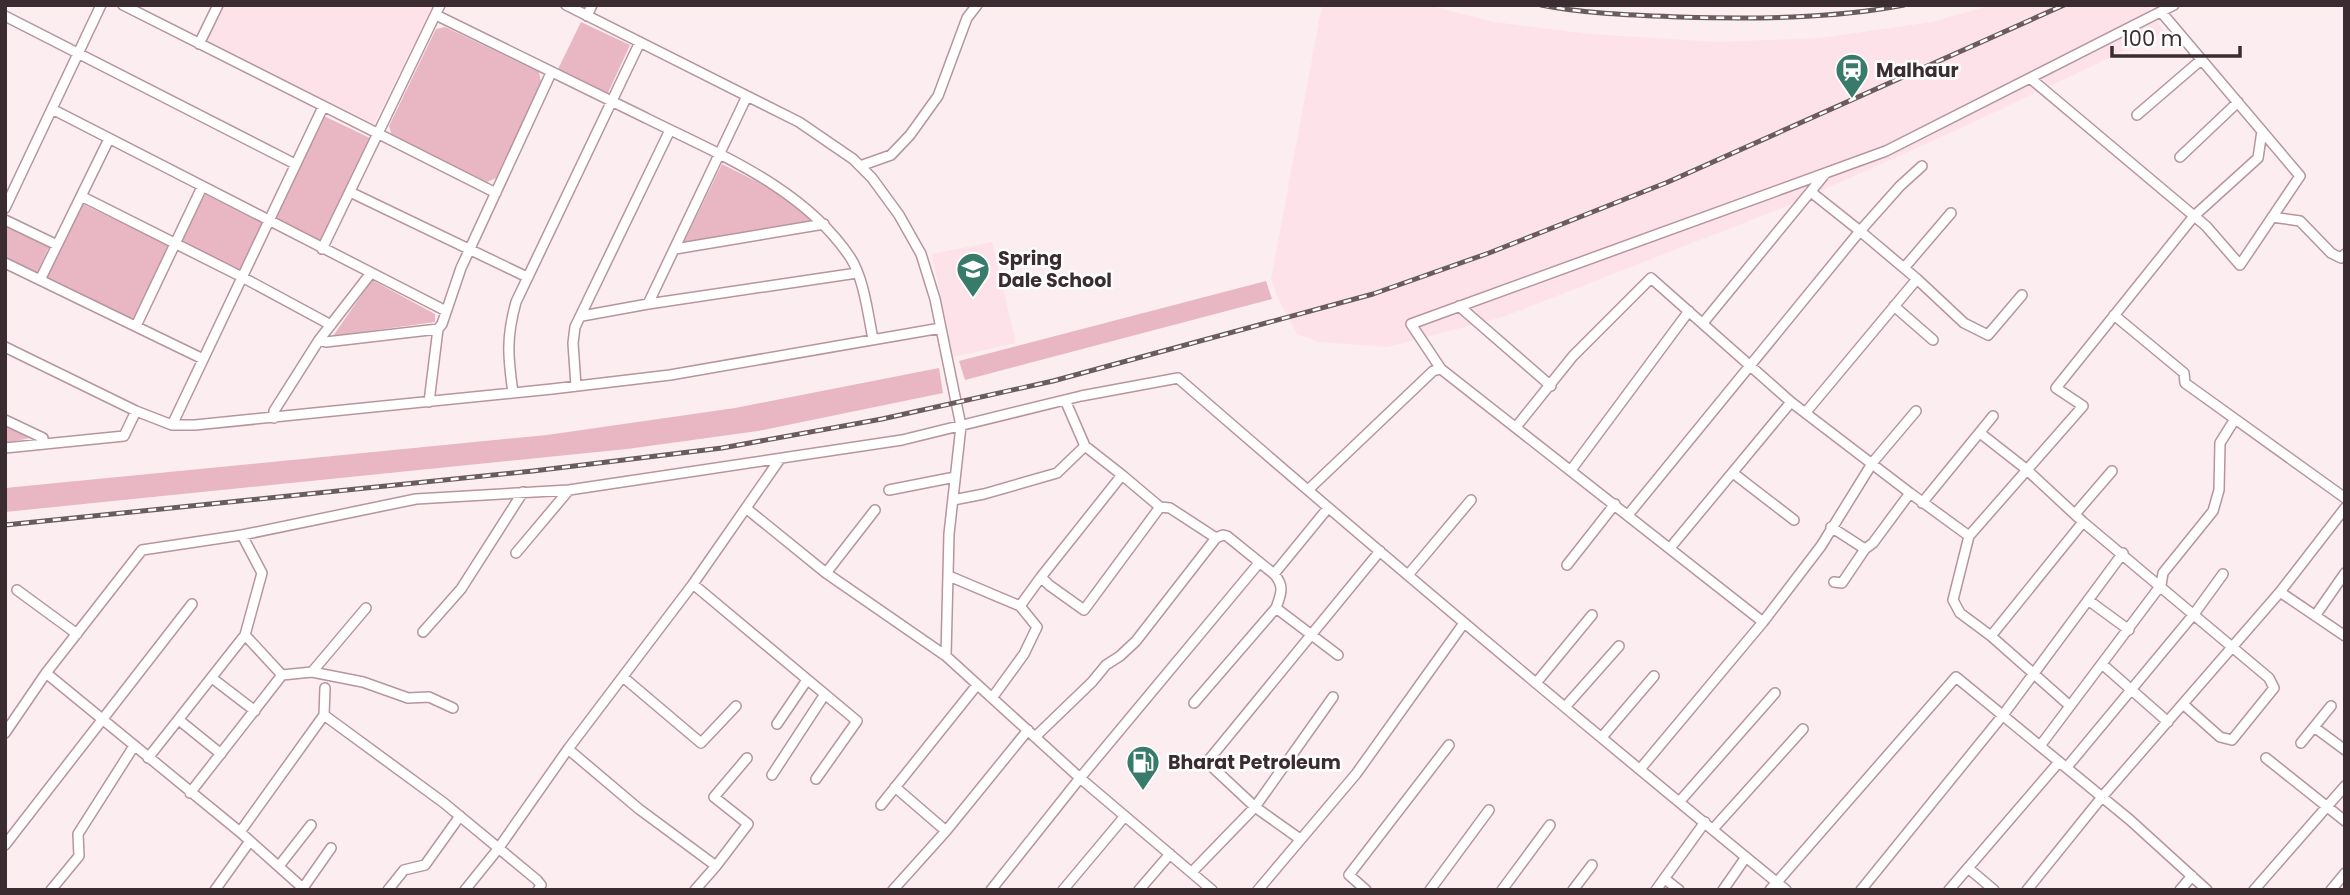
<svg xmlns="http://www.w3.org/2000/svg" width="2350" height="895" font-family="Poppins,sans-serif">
	<rect width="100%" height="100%" fill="#fcedf1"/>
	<path fill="#fde2e9" d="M224,5h209l-59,119 -168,-82z
		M1322,5h105l67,17 94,12 130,8 103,-4 111,-16 60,-17h155l17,27 -203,96 -174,78 -284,111 -116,30 -68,-5 -22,-8 -20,-38 -6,-16z
		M992,242l24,101 -63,14 -21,-103z"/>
	<path fill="#e9b7c4" d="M581,22l49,23 -22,48 -50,-24z
		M445,27l94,45 2,10 -45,96 -9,4 -95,-46 -3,-10 47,-97z
		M324,116l46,22 -49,105 -46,-24z
		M722,164l59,30 31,24v4l-129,22z
		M205,194l59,29 -24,49 -59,-29z
		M83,204l86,42 -36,73 -86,-42z
		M5,226l44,21 -12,26 -32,-15z
		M372,280l63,34v8l-102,14z
		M1266,281l6,18 -307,81 -6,-19z
		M939,368l4,25 -185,38 -131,18 -622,63v-24l542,-53 188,-27z
		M5,426l25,12 -25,5z"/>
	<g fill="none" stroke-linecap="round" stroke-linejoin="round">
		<defs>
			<path id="minor" d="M123,5l373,188
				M566,5l233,117 54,37 19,19 27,37 22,39 14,45 26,127 -12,108 -3,122 134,122 132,112
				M436,15c70,35 140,69 210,103 74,37 157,69 204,139 14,21 18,58 23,82
				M5,16l290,148
				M587,16l5,-11
				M199,44l19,-39
				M2030,78l176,148 34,39 60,-89 -138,-163
				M52,109l394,202
				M2137,115l64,-55
				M2180,157l58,-55
				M860,166l31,-11 19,-20 28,-39 29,-78 10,-13
				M350,192l177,85
				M81,196l161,81 89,48
				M5,208l96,-203
				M2272,217l28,4 31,32 10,5 4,-4
				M5,220l52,25
				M322,249l118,-244
				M675,249l149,-25
				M5,263l198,96
				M1904,268l47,-55
				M1917,279l47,44 24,12 34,-40
				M40,280l69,-141
				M648,304l99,-208
				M1459,306l92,80
				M1894,306l39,34
				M2114,315l70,58 1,10 160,115
				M582,316l66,-12 209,-31
				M1703,323l122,-149
				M136,326l66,-139
				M319,340l7,2 112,-13 4,-5 19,-56 90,-195
				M5,347l131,64 36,14h23l357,-36 118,-14 271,-47
				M1441,369l-30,-45 475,-173 288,-146
				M576,386l-3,-43 2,-16 95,-197
				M513,393c-5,-36 -7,-55 3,-91l124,-260
				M1065,400l20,46
				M429,402l9,-73
				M1806,412l111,-133 -57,-48 40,-45 22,-20
				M274,418v-7l45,-71 52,-67
				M5,420l38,18v6
				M172,425l151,-318
				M1516,427l57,-71 78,-78 140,124
				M1980,433l46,36 57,53
				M5,448l119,-12 12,-25
				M1571,470l118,-159
				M1733,473l61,47
				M1122,475l38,32
				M889,490l66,-13
				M1308,490l125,-119 8,-2 322,253 -122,146
				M1910,493l59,43
				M953,500l31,-6 73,-21 28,-27 37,29 -81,102 8,8 35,25 76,-103 10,1 46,30 -80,103 -16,15 -14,9 -14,17 -57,55
				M1922,503l71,-87
				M747,509l79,64 120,83
				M2075,514l37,-43
				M1628,515l232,-284 -49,-39
				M242,535l20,38 -17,62 37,40
				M1216,538l7,-3 4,1 47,38 54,-66
				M1670,548l121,-146 119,91 -37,50 -8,6 -34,-22
				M516,553l53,-63
				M1567,565l48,-61
				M826,573l49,-63
				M1274,574c11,12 7,20 2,34
				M1408,575l63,-75
				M949,576l71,30 17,21 -13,27 -32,44
				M1834,582l8,1 23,-34
				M693,584l164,137 -41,58
				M17,590l60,44
				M2280,592l65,-84
				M2088,600l41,30
				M1020,606l21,-29
				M2315,616l30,-43
				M1763,622l58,-76 52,-84 43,-51
				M423,632l38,-43 62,-97
				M1991,636l-31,-23 -7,-13 16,-64 114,-130 -27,-18 138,-172 64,-58 4,-27
				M2102,664l66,58
				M312,672l54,-64
				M46,673l194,159 65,58
				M623,677l78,66 35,-37
				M212,678l43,33
				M1536,683l56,-68
				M1194,703l82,-95 62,47
				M2070,706l-79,-70 92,-114 186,156 5,10 -42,52 -12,-3 -37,-33
				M1565,707l54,-61
				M324,715l120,88 93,77 4,5 -3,5
				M179,720l42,34
				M777,724l30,-44
				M2314,727l31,23
				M5,733l41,-60 96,-123 100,-15 174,-36 153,-9 333,-50 179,-44 97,-18c200,174 403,344 608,512
				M1602,737l52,-61
				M2301,743l30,-37
				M2040,746l121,-161 2,-12 50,-62 6,-21 1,-47 15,-24
				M148,758l97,-123
				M2266,758l79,63
				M2067,767l127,-153 29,-40
				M772,775l53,-81
				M895,787l51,44
				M190,793l92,-118 30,-3 51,10 45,16 21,-1 24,11
				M1680,801l95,-108
				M881,805l96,-120
				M1713,829l90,-100
				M240,832l84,-117 1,-27
				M1300,839l-45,-32 -48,-45 173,-211
				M5,845l187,-241
				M279,866l32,-41
				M716,866l32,-42 -34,-27 33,-39
				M1968,868l26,22
				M1192,872l63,-65 78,-110
				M1665,879l14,11
				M303,888l28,-40
				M51,890l28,-34 -1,-22 56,-88
				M215,890l35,-49
				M388,890l16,-20 21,-5 35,-49
				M465,890l33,-41 70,-100
				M695,890l21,-24 -77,-57 -71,-60 125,-165 87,-125
				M893,890l53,-59 82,-101
				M991,890l89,-112 179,-215
				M1063,890l62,-74
				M1139,890l31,-36
				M1258,890l98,-116 108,-151
				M1366,890l-17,-15 100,-130
				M1430,890l59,-80
				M1502,890l48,-65
				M1573,890l19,-25
				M1656,890l49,-68
				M1723,890l23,-33
				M1770,890l186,-213 174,143 77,70
				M1861,890l142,-175 120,-162
				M1949,890l110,-128
				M2027,890l75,-93 178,-205 65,44
				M2180,890l12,-14
				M2254,890l91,-104
				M2331,890l14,-17"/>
		</defs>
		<use href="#minor" stroke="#b6959e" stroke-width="12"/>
		<use href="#minor" stroke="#fff" stroke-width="9"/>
		<defs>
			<path id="rail" d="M1541,5c45,9 92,10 138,12 74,2 152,2 225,-12
				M5,525l528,-54 189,-23 160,-29 171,-38 320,-87 116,-41 179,-71 396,-177"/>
		</defs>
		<use href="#rail" stroke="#6a5b5f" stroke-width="5"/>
		<use href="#rail" stroke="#fff" stroke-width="2.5" stroke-dasharray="8" stroke-linecap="butt"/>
	</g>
	<defs>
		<symbol id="station-pin" viewBox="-11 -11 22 30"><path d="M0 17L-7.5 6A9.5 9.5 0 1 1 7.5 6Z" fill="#397b6b" stroke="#fff"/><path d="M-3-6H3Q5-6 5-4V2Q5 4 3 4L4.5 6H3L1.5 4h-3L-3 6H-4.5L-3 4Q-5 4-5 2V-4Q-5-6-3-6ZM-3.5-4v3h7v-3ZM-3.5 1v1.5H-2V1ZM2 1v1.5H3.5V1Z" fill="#fff"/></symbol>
		<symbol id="school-pin" viewBox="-11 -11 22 30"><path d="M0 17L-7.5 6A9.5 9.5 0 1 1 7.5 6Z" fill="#397b6b" stroke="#fff"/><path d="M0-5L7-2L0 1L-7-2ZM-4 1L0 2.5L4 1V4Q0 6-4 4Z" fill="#fff"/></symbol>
		<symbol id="fuel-pin" viewBox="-11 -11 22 30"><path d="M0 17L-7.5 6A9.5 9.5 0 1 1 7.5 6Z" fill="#397b6b" stroke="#fff"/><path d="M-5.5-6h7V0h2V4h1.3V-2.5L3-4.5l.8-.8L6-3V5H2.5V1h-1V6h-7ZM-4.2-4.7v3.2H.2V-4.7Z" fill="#fff"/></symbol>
	</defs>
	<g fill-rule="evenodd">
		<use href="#station-pin" x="1833" y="51" width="38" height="52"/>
		<use href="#school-pin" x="954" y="250" width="38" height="52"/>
		<use href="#fuel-pin" x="1124" y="743" width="38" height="52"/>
	</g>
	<g text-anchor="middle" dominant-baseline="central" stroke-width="5" stroke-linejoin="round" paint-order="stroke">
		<g font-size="19" font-weight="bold" fill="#3a2c30" stroke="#fff" text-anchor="start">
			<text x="1876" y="70">Malhaur</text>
			<text x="998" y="258">Spring<tspan x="998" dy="22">Dale School</tspan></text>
			<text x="1168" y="762">Bharat Petroleum</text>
		</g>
	</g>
	<rect width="2350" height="895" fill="none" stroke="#3a2c30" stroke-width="14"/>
	<path d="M2112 46v10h128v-10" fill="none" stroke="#3a2c30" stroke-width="3.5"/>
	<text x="2122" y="46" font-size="21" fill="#3a2c30" stroke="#ffffff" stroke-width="5" paint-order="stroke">100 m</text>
</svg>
